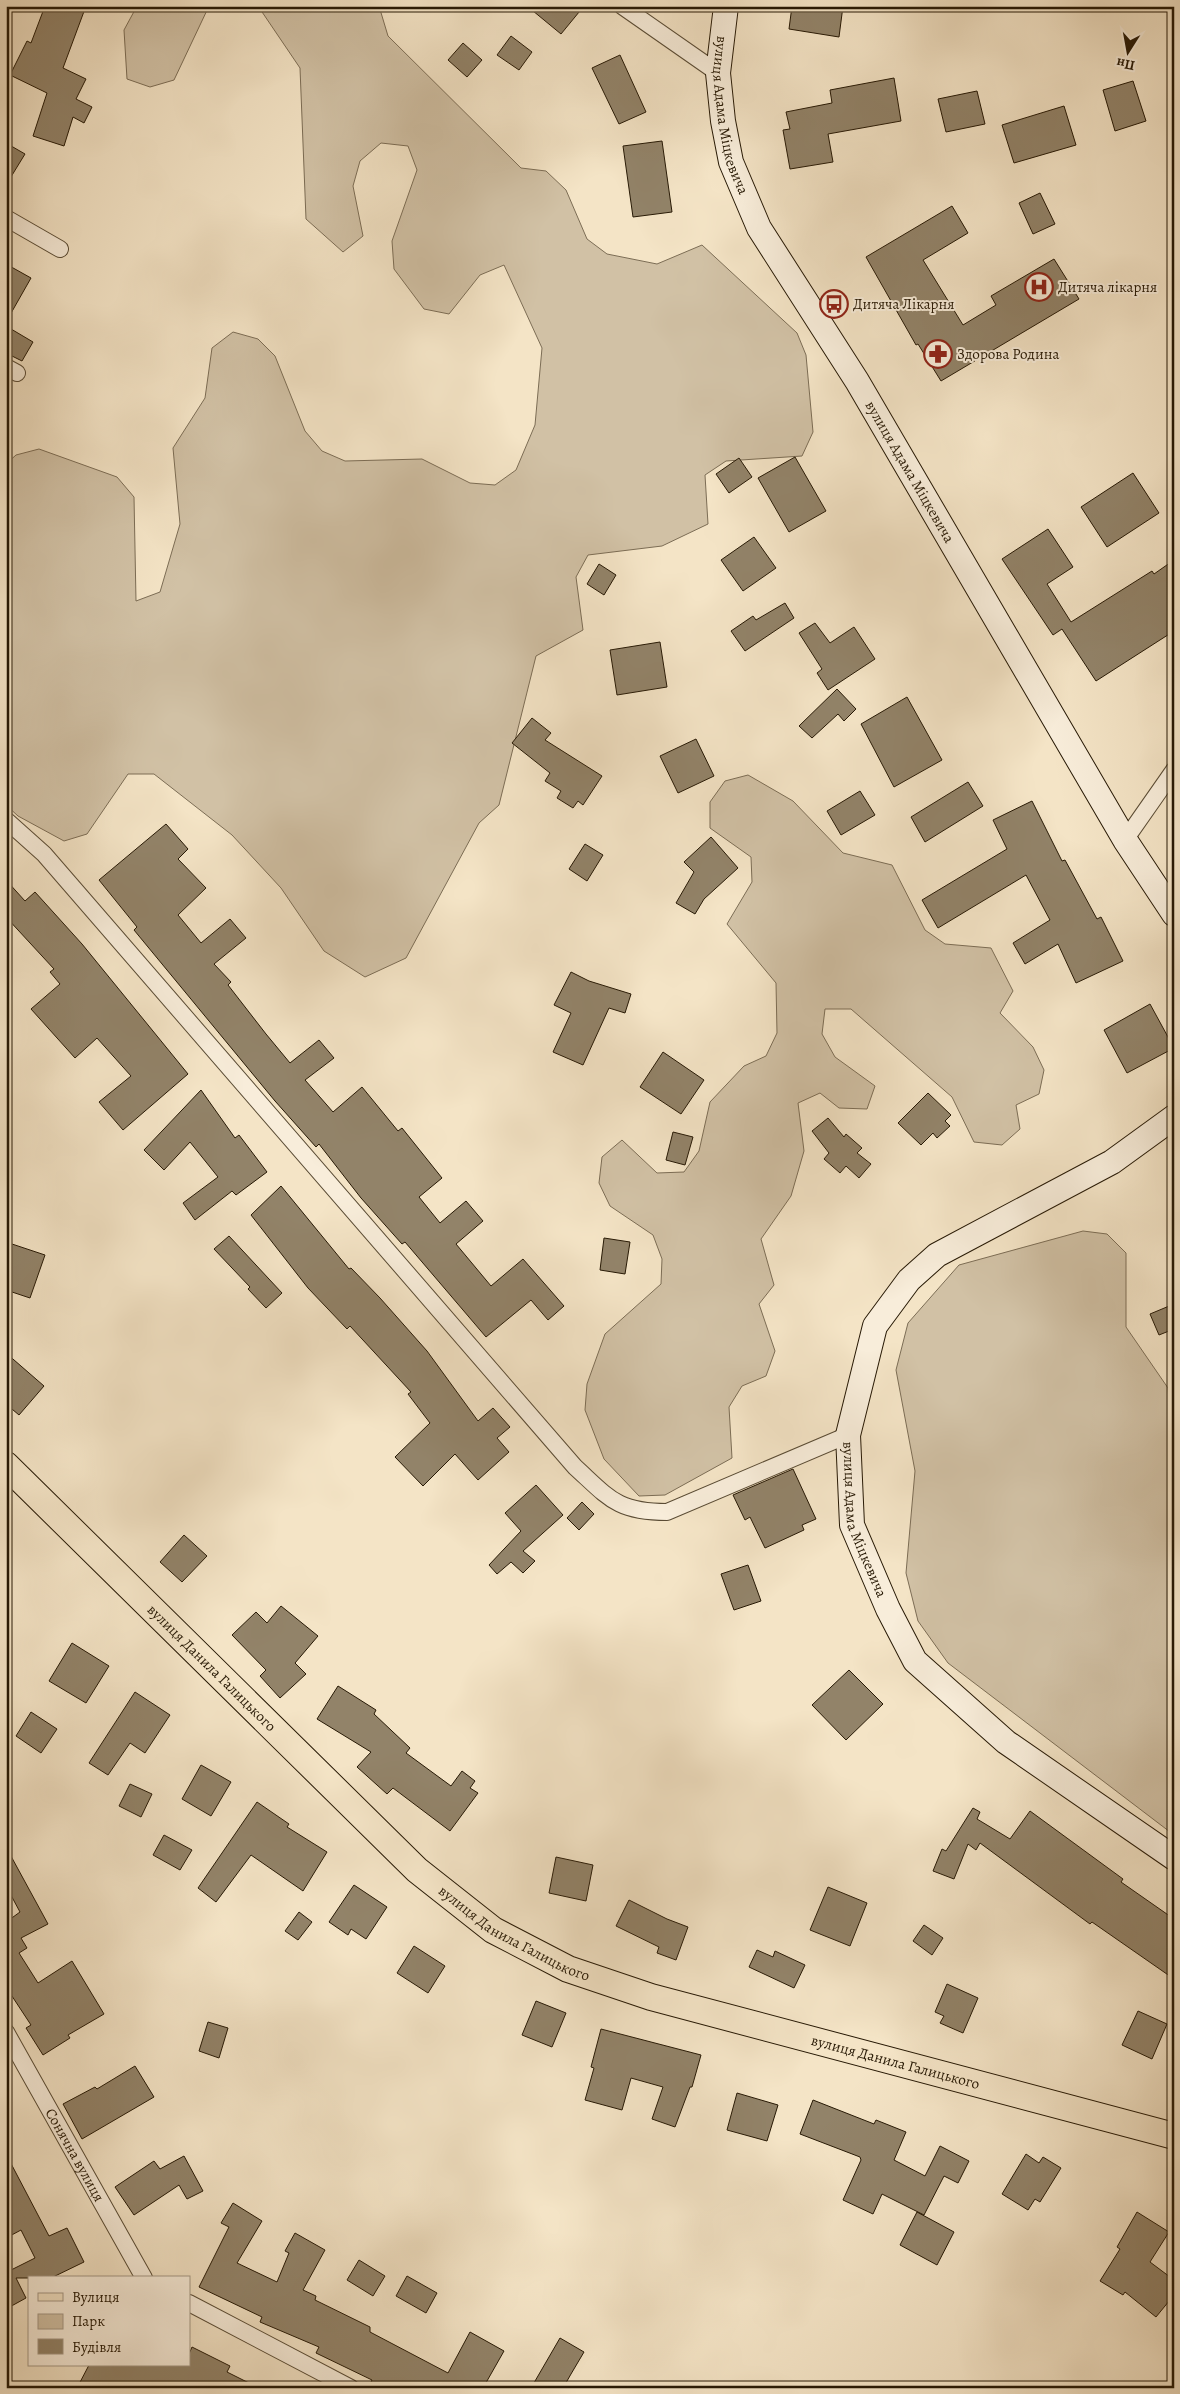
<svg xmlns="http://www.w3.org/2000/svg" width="1180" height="2394" font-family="Alegreya,serif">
	<rect width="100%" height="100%" fill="#f4e4c6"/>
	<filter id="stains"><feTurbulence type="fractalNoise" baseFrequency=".004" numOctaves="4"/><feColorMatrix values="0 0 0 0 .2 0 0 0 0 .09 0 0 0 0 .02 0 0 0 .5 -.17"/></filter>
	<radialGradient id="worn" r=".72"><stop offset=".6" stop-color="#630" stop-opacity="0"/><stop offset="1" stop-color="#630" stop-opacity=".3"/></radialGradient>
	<path fill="#d1c1a5" stroke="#7c6d55" d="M137,6h72l-35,74 -24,7 -23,-8 -3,-49z
		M258,6h121l9,30 133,132 25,3 20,19 21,49 20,15 50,10 45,-19 95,88 9,22 7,77 -11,24 -76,5 -21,14 3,49 -46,22 -74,9 -12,22 7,53 -47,26 -37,149 -20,18 -73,135 -41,19 -41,-26 -43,-63 -49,-53 -78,-61h-26l-41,60 -23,7 -46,-25 -12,-11v-341l10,-9 23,-6 78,28 17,20 2,104 24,-9 20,-68 -7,-76 32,-50 7,-50 21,-16 25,7 17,17 30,75 17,20 23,10 77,-2 48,24 25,2 21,-15 19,-45 7,-77 -38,-83 -24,10 -31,39 -25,-5 -30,-40 -2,-28 25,-71 -9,-24 -27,-3 -21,18 -7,25 10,50 -20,16 -37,-33 -6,-151z
		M748,775l45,26 50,52 49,12 33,65 20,14 46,4 22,43 -13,22 33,34 11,23 -5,24 -23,11 4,24 -18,16 -28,-3 -22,-45 -101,-88h-26l-3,25 13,23 40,29 -8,23 -28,-1 -19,-15 -22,10 6,48 -13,45 -30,43 13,46 -15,19 16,47 -9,25 -24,10 -13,21 3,51 -67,37 -26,1 -35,-37 -19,-49 2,-26 18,-50 56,-50 1,-25 -9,-24 -43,-29 -11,-23 3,-26 20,-17 35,33 27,-1 15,-21 11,-49 34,-36 22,-10 11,-23 -1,-50 -49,-59 25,-42 -1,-25 -41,-29v-26l15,-21z
		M1083,1231l24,3 19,19v74l42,61 6,71v376l-226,-172 -30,-42 -12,-48 9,-102 -19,-101 12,-47 51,-58z"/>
	<path fill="#928369" stroke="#271905" d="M45,6h41l-23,62 23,11 -10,20 16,8 -8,16 -11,-6 -9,29 -31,-10 14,-43 -37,-18 17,-34 4,2z
		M527,6h57l-23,28z
		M792,6h51l-4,31 -50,-8z
		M511,36l21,16 -13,18 -22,-15z
		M463,43l19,17 -15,17 -19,-17z
		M620,55l26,57 -27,12 -27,-56z
		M894,78l7,43 -73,13 5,28 -43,7 -7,-39 7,-1 -4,-17 46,-9 -2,-13z
		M1133,81l13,40 -31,10 -12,-41z
		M977,91l8,33 -39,8 -8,-33z
		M1064,106l12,39 -62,18 -12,-38z
		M662,141l10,71 -39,5 -10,-71z
		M6,143l19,11 -19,31z
		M1040,193l15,31 -22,10 -14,-31z
		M952,206l16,27 -45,27 40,65 33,-20 -5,-9 63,-37 25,40 -138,82 -23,-37 -2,1 -50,-88z
		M6,264l25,14 -25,44z
		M6,326l27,16 -11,19 -16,-8z
		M795,457l31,54 -37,21 -31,-54z
		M739,458l13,19 -23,16 -13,-19z
		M1133,473l26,40 -52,34 -26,-40z
		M1048,529l25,38 -26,17 24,38 81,-51 2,3 20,-14v71l-78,50 -34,-52 -9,6 -51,-76z
		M754,537l22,31 -33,23 -22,-31z
		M599,564l17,11 -12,20 -17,-11z
		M785,603l9,15 -49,33 -14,-20 22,-15 3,4z
		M815,623l15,20 24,-16 21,32 -47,31 -11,-17 5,-4 -23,-36z
		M660,642l7,45 -50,8 -7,-45z
		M837,689l19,20 -12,12 -6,-7 -26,24 -13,-12z
		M907,697l35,63 -48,27 -33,-63z
		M532,718l19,15 -6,7 57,36 -19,29 -5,-4 -5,7 -16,-10 4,-7 -16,-10 5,-8 -38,-30z
		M696,739l18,37 -36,17 -18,-37z
		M968,782l15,24 -58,36 -14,-25z
		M860,791l15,24 -34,20 -14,-24z
		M1032,801l30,60 3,-1 32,59 4,-2 22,44 -47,22 -18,-39 -33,20 -12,-21 37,-23 -24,-45 -88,53 -16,-28 85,-51 -14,-29z
		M166,824l22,25 -10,10 28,29 -28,27 23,28 29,-24 16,19 -32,26 17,18 -3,3 38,49 24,29 29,-23 15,18 -29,22 28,32 29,-25 36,44 4,-3 40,50 -23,19 21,26 26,-22 17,20 -27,23 35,42 32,-27 41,47 -16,14 -17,-20 -45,37 -81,-95 -3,2 -41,-46 -42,-54 -3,3 -41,-46 -141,-171 3,-3 -38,-47z
		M711,837l27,31 -34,31 -9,15 -19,-11 18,-31 -10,-10z
		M585,844l18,11 -16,26 -18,-12z
		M6,880l19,21 10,-9 47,52 106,130 -65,56 -24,-28 32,-26 -34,-38 -22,20 -44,-49 29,-25 -10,-12 4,-3 -48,-52z
		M571,972l18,9 42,13 -6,19 -16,-5 -26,57 -30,-13 18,-39 -17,-8z
		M1150,1004l24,44 -47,25 -23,-43z
		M663,1052l41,28 -23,34 -41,-27z
		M201,1090l34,48 4,-3 28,37 -31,23 -4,-4 -37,29 -12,-17 35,-26 -28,-35 -26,28 -20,-20z
		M928,1093l23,22 -6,6 5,5 -13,12 -4,-5 -12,12 -23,-22z
		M828,1118l16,19 2,-3 16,14 -5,5 14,11 -12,14 -13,-12 -6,7 -16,-14 5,-6 -17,-22z
		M673,1132l20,5 -8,28 -19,-5z
		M281,1186l68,83 2,-1 29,30 47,53 51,70 15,-13 17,19 -13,11 12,14 -31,28 -23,-26 -32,32 -28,-29 35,-34 -22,-29 3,-2 -61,-66 -3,3 -39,-41 -57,-73z
		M229,1236l53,57 -16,15 -18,-19 2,-2 -36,-38z
		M604,1238l26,4 -5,32 -25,-4z
		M6,1242l39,13 -15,43 -24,-8z
		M1174,1304v25l-15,6 -9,-21z
		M6,1353l38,33 -25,29 -13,-11z
		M793,1469l23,50 -14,6 2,5 -39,18 -15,-31 -5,3 -12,-25z
		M536,1485l27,30 -40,36 12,10 -12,12 -12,-11 -14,12 -8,-9 32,-34 -16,-18z
		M582,1502l12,12 -15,16 -12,-12z
		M184,1535l23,21 -25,26 -22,-20z
		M748,1565l13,36 -27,9 -13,-36z
		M281,1606l37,30 -23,27 11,11 -26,24 -20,-22 6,-6 -34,-35 24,-23 11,11z
		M72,1643l37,23 -23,37 -37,-22z
		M849,1670l34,34 -37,36 -34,-35z
		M338,1686l38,24 -2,4 36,34 -4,5 45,33 11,-15 13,10 -5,7 8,5 -28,38 -57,-43 -6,6 -30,-27 14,-15 -54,-33z
		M135,1692l35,23 -25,38 -15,-10 -22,32 -19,-12z
		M31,1712l26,17 -16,24 -25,-17z
		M201,1765l30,17 -20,34 -29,-17z
		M130,1784l22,10 -11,23 -22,-11z
		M257,1802l32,22 -2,3 40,25 -24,39 -52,-36 -35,47 -18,-14z
		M973,1808l7,4 -3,7 33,20 20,-28 93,68 -2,3 53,37v60l-82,-57 -2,2 -110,-81 -4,7 -8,-6 -14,35 -21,-8 9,-22 4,2z
		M164,1835l28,15 -12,20 -27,-15z
		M6,1847l42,77 -27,14 6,10 -8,5 19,30 34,-22 32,53 -36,21 2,3 -27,17 -17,-27 5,-3 -25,-38v-72l3,5 11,-8 -14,-26z
		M556,1857l37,8 -7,36 -37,-8z
		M354,1885l33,22 -21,32 -15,-10 -3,6 -19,-13z
		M828,1887l39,16 -17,43 -40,-16z
		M629,1900l38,19 21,8 -12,33 -19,-7 2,-6 -43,-21z
		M299,1912l13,10 -14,18 -13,-9z
		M924,1925l19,13 -11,17 -19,-14z
		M414,1946l31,20 -17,27 -31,-20z
		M757,1950l16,7 2,-6 30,14 -11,23 -45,-21z
		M947,1984l31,14 -15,35 -23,-10 4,-7 -9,-4z
		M536,2001l30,12 -14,34 -30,-12z
		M1138,2011l29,13 -15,35 -30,-14z
		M208,2022l20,6 -9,30 -20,-7z
		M601,2029l100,26 -9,32h-2l-15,40 -23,-8 11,-32 -32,-9 -9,32 -37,-10 9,-32 -3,-1z
		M135,2066l19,31 -72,42 -19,-35 32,-17 2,2z
		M737,2093l41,12 -11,36 -40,-11z
		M813,2100l61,24 2,-4 30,12 -12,28 31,16 15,-30 29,15 -11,22 -14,-7 -20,39 -42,-21 -9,20 -30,-14 18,-40 -1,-3 -60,-23z
		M6,2154l43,82 18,-8 17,34 -33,16h-35l10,20 -20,11v-49l5,10 24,-12 -14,-28 -15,8z
		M1026,2154l13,9 4,-6 18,11 -21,34 -5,-3 -7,11 -26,-16z
		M184,2156l19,35 -16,8 -8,-14 -45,30 -19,-28 39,-26 6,8z
		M233,2203l29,18 -25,42 40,19 12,-29 -4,-2 10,-18 30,17 -22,40 13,6 -1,4 55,27v5l78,41 22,-41 34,19 -21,37h-115l4,-8 -56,-27 3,-6 -59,-25 2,-5 -63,-30 30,-60 -8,-4z
		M917,2212l37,20 -17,33 -37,-20z
		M1137,2212l32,20 -19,30 24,18v15l-18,22 -31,-25 -2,3 -23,-14 20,-32 -3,-2z
		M359,2260l26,16 -12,20 -26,-16z
		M407,2276l30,17 -11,20 -30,-17z
		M560,2338l24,14 -13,22 -8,14h-32z
		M192,2347l38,19 -3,6 32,16h-182l12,-23h100v-11z"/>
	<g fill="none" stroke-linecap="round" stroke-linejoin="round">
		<defs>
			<g id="street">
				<path d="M622,6l96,67"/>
				<path d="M6,218l54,31"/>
				<path d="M6,367l11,6"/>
				<path d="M6,820l38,34 531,613c34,31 42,45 92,45l181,-77"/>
				<path d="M1125,840l49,-70"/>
				<path id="s1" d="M6,2032l138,246"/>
				<path d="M189,2303l162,85"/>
			</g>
			<g id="secondary">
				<path id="s2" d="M726,6l-8,67 5,48 8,41 28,66 98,153 268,459 49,74"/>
				<path id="s3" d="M1174,1117l-62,45 -175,93 -28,25 -34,46 -27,109 4,90 36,84 27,52 91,81 168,116"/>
			</g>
			<g id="primary">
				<path id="s4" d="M6,1465l411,405 76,60 75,39 83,28 523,139"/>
			</g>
		</defs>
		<use href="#street" stroke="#5a4c35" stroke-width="18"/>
		<use href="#secondary" stroke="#271905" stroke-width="26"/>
		<use href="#primary" stroke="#271905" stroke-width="28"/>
		<use href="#street" stroke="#f8edda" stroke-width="16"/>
		<use href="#secondary" stroke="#f8edda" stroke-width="24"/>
		<use href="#primary" stroke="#f4e4c6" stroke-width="26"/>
	</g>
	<defs>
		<symbol id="hospital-ring" viewBox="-11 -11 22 22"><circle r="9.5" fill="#f8edda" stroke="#8f2418" stroke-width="1.5"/><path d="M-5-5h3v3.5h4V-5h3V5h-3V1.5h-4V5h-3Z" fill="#8f2418"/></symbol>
		<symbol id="bus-ring" viewBox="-11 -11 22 22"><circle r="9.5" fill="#f8edda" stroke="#8f2418" stroke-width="1.5"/><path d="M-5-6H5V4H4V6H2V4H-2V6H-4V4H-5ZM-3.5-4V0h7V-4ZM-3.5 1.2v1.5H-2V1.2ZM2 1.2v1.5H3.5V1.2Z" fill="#8f2418"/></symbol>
		<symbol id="pharmacy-ring" viewBox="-11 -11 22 22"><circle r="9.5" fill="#f8edda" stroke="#8f2418" stroke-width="1.5"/><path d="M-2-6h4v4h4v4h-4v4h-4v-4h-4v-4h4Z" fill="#8f2418"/></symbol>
	</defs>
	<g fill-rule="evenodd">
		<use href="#hospital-ring" x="1023" y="271" width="32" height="32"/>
		<use href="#bus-ring" x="818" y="288" width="32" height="32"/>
		<use href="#pharmacy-ring" x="922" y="338" width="32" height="32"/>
	</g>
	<g text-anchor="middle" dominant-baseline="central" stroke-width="4" stroke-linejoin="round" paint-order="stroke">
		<g font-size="15" fill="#271905" stroke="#f8edda">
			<text stroke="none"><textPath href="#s2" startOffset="111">вулиця Адама Міцкевича</textPath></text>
			<text stroke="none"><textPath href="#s2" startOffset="516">вулиця Адама Міцкевича</textPath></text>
			<text stroke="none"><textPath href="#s3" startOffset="569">вулиця Адама Міцкевича</textPath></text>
			<text stroke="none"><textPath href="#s4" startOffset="289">вулиця Данила Галицького</textPath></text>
			<text stroke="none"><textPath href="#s4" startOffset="694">вулиця Данила Галицького</textPath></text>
			<text stroke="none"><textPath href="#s4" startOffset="1099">вулиця Данила Галицького</textPath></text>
			<text stroke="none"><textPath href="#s1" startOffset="141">Сонячна вулиця</textPath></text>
		</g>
		<g font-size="15" fill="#271905" stroke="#f8edda" text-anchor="start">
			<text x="1058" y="287">Дитяча лікарня</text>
			<text x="853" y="304">Дитяча Лікарня</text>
			<text x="957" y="354">Здорова Родина</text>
		</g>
	</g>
	<rect width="1180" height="2394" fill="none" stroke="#f4e4c6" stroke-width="25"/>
	<rect x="8" y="8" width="1165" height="2379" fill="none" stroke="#271905" stroke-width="2.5"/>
	<rect x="12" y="12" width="1155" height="2369" fill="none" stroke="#271905"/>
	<rect x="28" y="2276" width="162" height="90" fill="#f8edda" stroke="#a49885"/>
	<rect x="38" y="2293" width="25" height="8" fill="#f4e4c6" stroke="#a49885"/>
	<text x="72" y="2302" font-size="15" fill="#271905">Вулиця</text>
	<rect x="38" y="2314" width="25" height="15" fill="#d1c1a5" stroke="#a49885"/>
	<text x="72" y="2326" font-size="15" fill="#271905">Парк</text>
	<rect x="38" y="2339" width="25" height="15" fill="#928369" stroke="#a49885"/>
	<text x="72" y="2352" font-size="15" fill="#271905">Будівля</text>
	<g transform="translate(1128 52) rotate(191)" stroke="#f8edda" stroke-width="4" paint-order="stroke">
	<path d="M0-4L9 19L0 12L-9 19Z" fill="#271905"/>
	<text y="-8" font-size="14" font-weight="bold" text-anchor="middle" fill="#271905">Пн</text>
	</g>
	<rect width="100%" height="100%" filter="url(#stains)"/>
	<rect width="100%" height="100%" fill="url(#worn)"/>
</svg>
